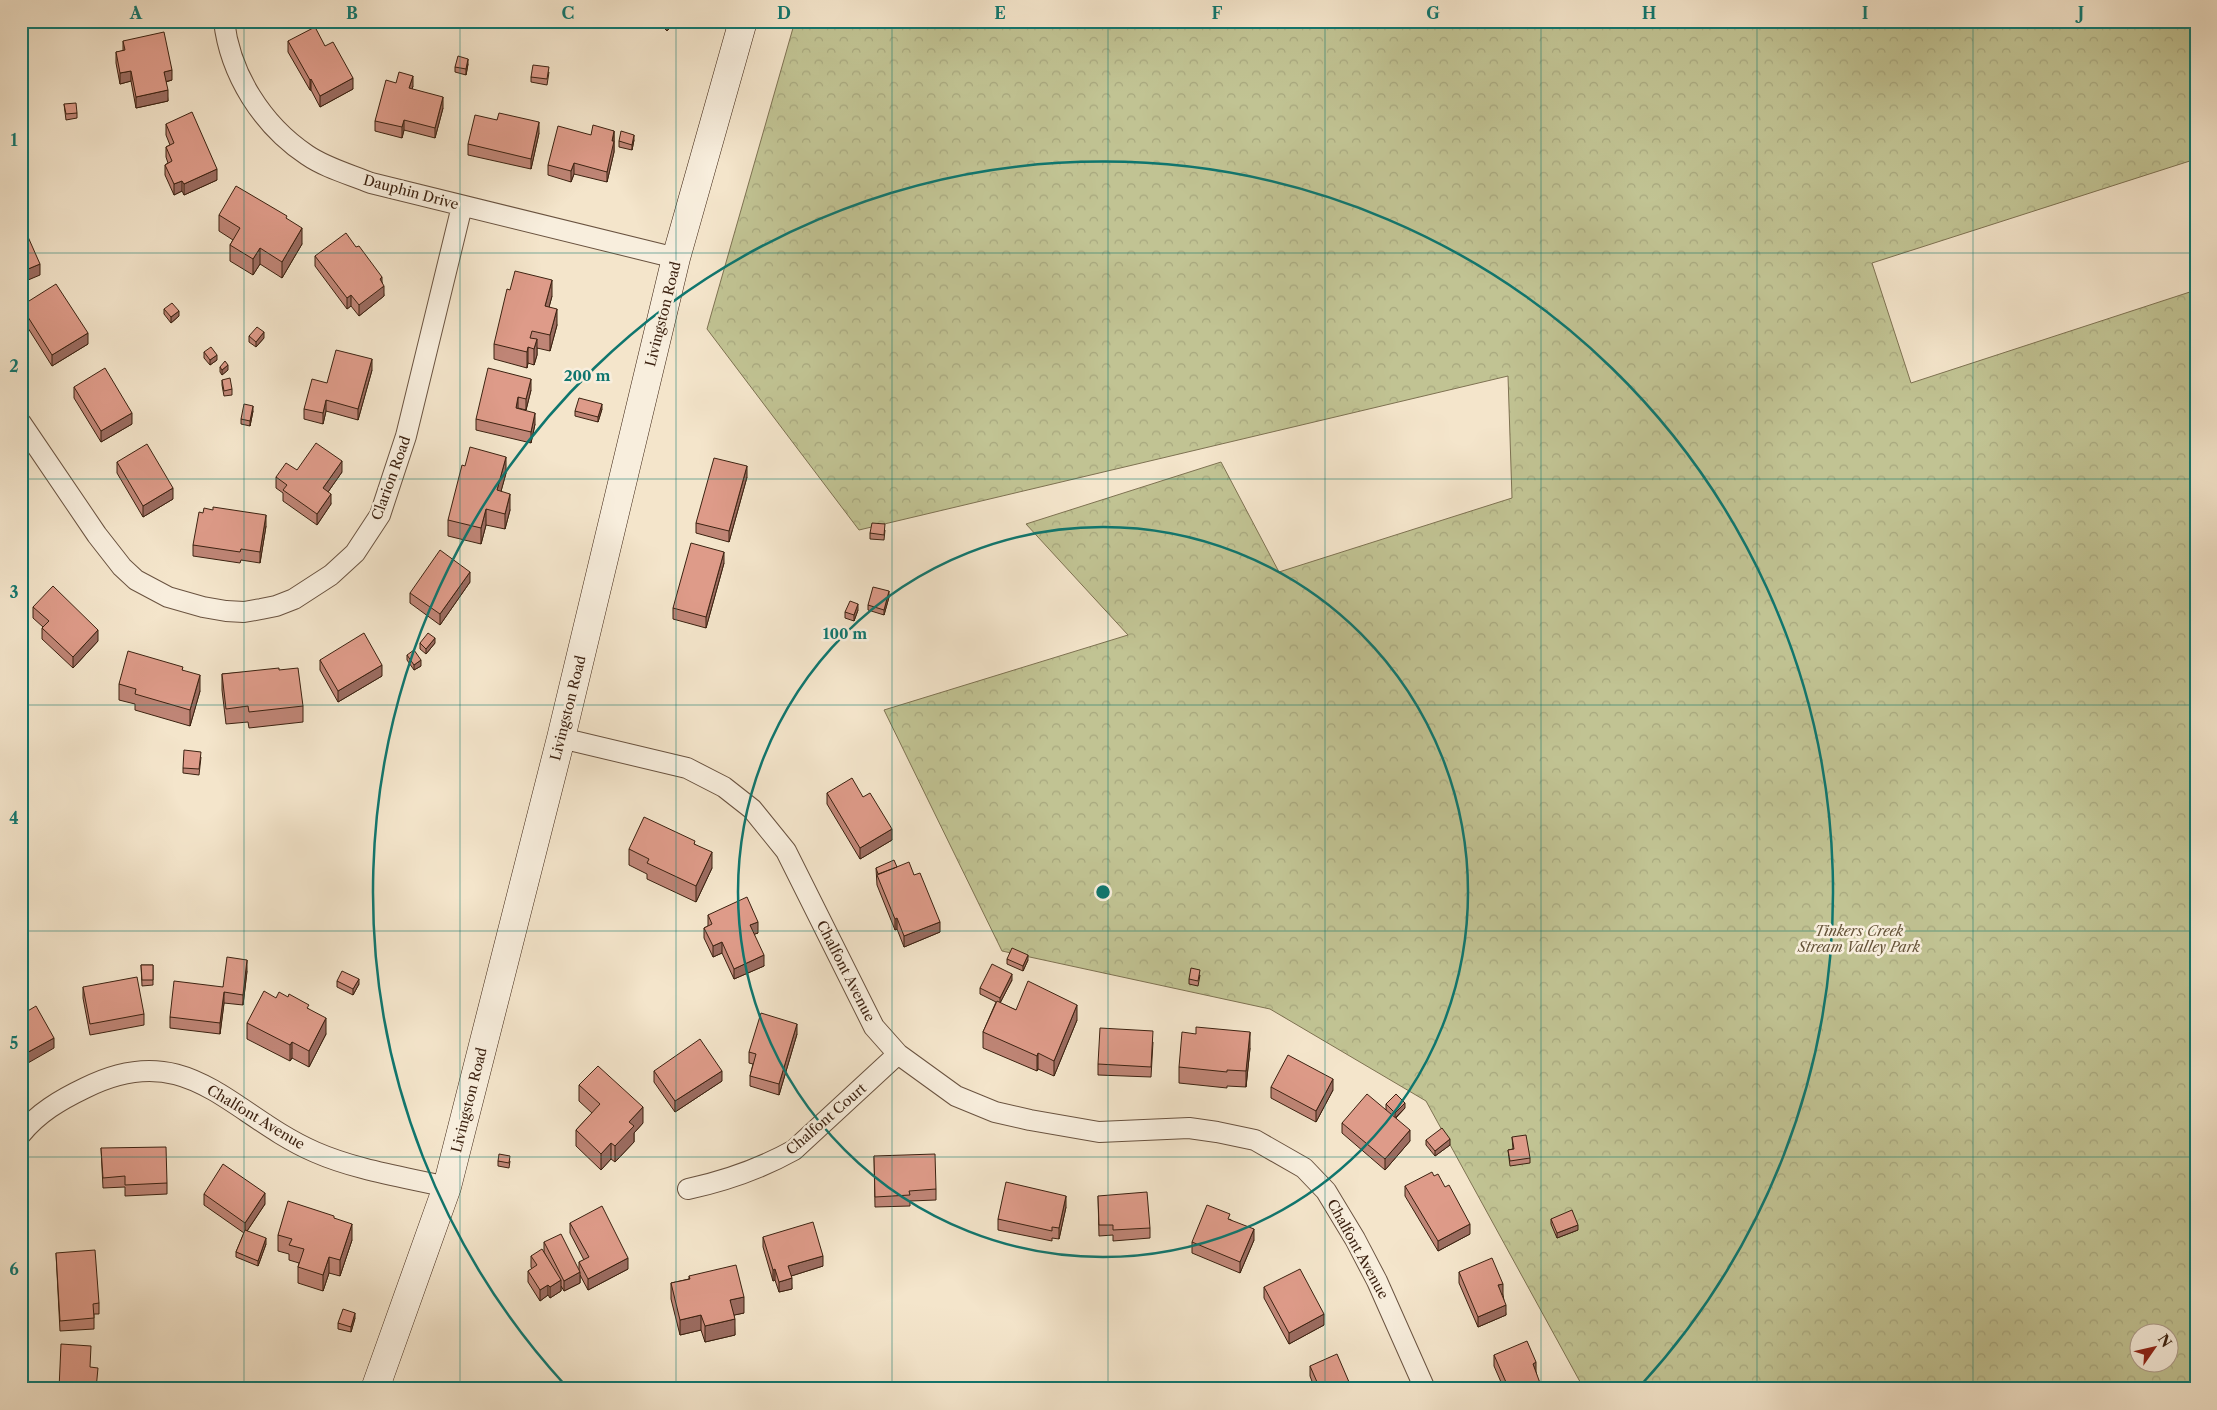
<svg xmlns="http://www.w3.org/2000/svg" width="2217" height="1410" font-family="'Libre Caslon Text',serif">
	<defs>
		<pattern id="forest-crowns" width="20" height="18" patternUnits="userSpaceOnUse" patternTransform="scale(1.25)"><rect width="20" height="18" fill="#c1c393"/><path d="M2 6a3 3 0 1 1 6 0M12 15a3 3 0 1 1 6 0" fill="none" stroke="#a7a77e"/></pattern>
	</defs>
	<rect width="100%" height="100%" fill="#f4e5cb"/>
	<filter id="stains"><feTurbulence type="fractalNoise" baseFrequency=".004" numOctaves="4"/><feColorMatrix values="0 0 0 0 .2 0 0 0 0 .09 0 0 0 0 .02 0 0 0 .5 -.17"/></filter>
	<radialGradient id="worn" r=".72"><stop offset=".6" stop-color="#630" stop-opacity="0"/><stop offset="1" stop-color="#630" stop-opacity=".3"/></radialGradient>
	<path fill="url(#forest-crowns)" stroke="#7e7252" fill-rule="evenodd" d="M795,21h1401v138l-324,104 39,120 285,-93v1099h-612l-158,-288 -156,-92 -268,-58 -118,-241 244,-75 -102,-111 195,-62 58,110 233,-74 -4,-122 -649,154 -152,-201zM2140,1332h30v30h-30z"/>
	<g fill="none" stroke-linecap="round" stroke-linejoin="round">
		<defs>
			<path id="street" d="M224,21c6,53 38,104 83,134 19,13 42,19 64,28l305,75
				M21,423l76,112 25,32 14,13 32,17 35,10 23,4 18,1 17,-3 15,-3 18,-7 37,-24 24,-22 25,-38 26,-79 56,-230
				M561,738l126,30 37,19 28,22 34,42 88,176 24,27 58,42 39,16 35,8 69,12 90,-4 28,4 38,8 49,28 22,23 29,48 22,42 48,108
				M21,1134c17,-21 39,-34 64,-46 103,-52 145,27 230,64 41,18 89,25 132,35
				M688,1189c37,-8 72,-20 106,-39l104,-96"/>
			<path id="secondary" d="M375,1389l72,-202 114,-449 115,-480 67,-237"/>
		</defs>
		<use href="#street" stroke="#6a5340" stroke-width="22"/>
		<use href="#secondary" stroke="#3c2211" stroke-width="29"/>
		<use href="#street" stroke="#f8eedd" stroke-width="20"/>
		<use href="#secondary" stroke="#f8eedd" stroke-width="28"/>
	</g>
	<path fill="#bf8576" stroke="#3c2211" d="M381,21h14l-1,3z
		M657,21h19v1l-9,9z
		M123,41l49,39 -6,2 2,19 -32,7 -5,-27 -11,3 -4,-21v-11l7,-1z
		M288,41l37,5 28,43 -33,18 -9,-17h-1l-22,-38z
		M468,64l-2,11 -11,-3v-5z
		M549,72l-2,13 -16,-3v-5z
		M413,86l-1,3 31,19 -8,30 -31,-8 -2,8 -27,-7v-10z
		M64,104l13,9v5l-11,2z
		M497,120l42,13 -8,36 -63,-14v-11z
		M166,124l51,56 -33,15 -2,-4 -8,4 -9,-20v-10l3,-2 -2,-6v-10l4,-2 -4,-10z
		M614,131v21l-7,30 -33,-8 -3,8 -23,-7v-10l43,-30z
		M634,140l-2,10 -13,-3v-6z
		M219,215l68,4 15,25 -20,34 -22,-14 -7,11 -23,-14v-16l3,-5 -14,-9z
		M356,247l26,35 2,14 -25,20 -8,-10 -4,3 -32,-43v-10z
		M552,296l-3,11 8,18 -7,26 -13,-3v7l-3,10 -6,-2 -1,5 -33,-9v-15z
		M21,306l67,38 -36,22 -31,-49z
		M164,309l15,7 -8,7 -7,-9z
		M249,336l15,2 -8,9 -7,-5z
		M204,352l13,8 -7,5 -6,-7z
		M220,367l8,3 -6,5 -2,-3z
		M372,370l-14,50 -32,-9 -3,13 -19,-5v-10l23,-26z
		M222,380l10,9v6l-8,1 -2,-11z
		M74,387l58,37 -31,18 -27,-44z
		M531,390l-5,20 -8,-2v1l17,15 -4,19 -55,-13v-11z
		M602,409l-4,13 -23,-6v-5z
		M253,411l-3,15 -9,-2v-5z
		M117,462l56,37 -30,18 -26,-44z
		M297,470l45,2 -14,20 3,12 -14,21 -34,-24v-8l-7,-5v-11z
		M506,473l-5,18 9,19 -5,19 -19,-4 -5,19 -33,-8v-16z
		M747,477l-18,65 -33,-9v-10z
		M266,526l-6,37 -19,-3 -1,3 -47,-7v-11z
		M885,530l-1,10 -14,-1v-6z
		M724,563l-18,65 -33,-9v-11z
		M470,582l-30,43 -30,-22v-10z
		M889,597l-5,18 -16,-5v-5z
		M33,607l65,34 -25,27 -31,-29v-11l1,-1 -10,-9z
		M858,610l-4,11 -9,-3v-6z
		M420,643h15l-9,11 -6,-5z
		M407,655l14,11 -7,4 -7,-10z
		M320,660l62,16 -44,26 -18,-32z
		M183,670l17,21 -10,35 -55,-16v-6l-16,-4v-16z
		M279,670l24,36v16l-54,6 -1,-6 -22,2 -4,-34v-16z
		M201,757l-2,18 -16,-2v-5z
		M827,793l36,4 29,43 -32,19 -33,-55z
		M695,844l17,24 -16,34 -49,-23v-5l-18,-9v-16z
		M897,867l17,8 26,57 -36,15 -7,-18 -2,1 -18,-45 -1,-17z
		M708,915l50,18 -4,1 10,32 -30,13 -12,-26 -9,4 -9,-19v-10l4,-2z
		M1007,959l21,1 -5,11 -16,-7z
		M141,965h12v20l-11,1z
		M247,971l-4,34 -19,-2 -4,31 -50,-6v-11l53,-30z
		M1200,975l-2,11 -9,-2v-5z
		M1012,980l-12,23 16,7 61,10 -23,56 -16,-7 -1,2 -54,-23v-16l13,-30 -16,-8v-6z
		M337,981l22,3 -6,11 -16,-8z
		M83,987l61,27v11l-54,10 -7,-37z
		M276,998l33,11 17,25 -17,33 -17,-9 -2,3 -43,-22v-16z
		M797,1034l-18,61 -29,-9v-10l3,-12 -4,-1v-11z
		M1153,1042l-2,35 -53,-2v-11z
		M1250,1048l-4,39 -19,-1v2l-48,-5v-16z
		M654,1071l68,10 -47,31 -21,-30z
		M579,1085l64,38 -9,10v9l-19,20 -4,-3 -10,11 -25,-24v-16l16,-17 -13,-12z
		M1271,1087l62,3 -17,32 -45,-24z
		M1386,1104l19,4 -9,10 14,23 -25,29 -43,-37v-10l44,-13z
		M1512,1137l18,21v5l-20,3 -2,-16 5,-1z
		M1426,1140l24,5 -15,11 -9,-11z
		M101,1148l66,35v11l-42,2v-9l-22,1z
		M874,1156l62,33v11l-26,1v5l-35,1z
		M498,1161h12l-1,7 -11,-2z
		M1405,1186l65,48 -32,17 -33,-55z
		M204,1194l61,10 -18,27 19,13 -8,22 -22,-9v-5l8,-19 -40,-28z
		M1098,1196l52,32v10l-37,3v-6l-14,1z
		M1066,1207l-7,32 -7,-1v3l-54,-11v-11z
		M334,1218l18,22 -12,36 -11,-3 -6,18 -25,-8v-16l1,-4 -10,-3v-6l-11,-3v-16z
		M1230,1219l24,21 -14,33 -48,-20v-11z
		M1551,1219l27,11 -21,8 -6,-14z
		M570,1223l58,46 -40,21 -8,-15v8l-16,8 -3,-5v5l-11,7 -2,-3 -8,6 -12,-19v-11l4,-2 -1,-2v-11l16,2 -3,-6v-10l35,29v-9l5,-2 -14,-27z
		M763,1237l60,29 -32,10 1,13 -13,3 -4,-12 -2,1 -10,-34z
		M56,1253l43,50v11h-5v15l-34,2z
		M1459,1272l44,22 3,21 -28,12 -19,-44z
		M689,1276l55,37 -10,2 1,20 -30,7 -4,-12 -21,5 -9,-36v-16l18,-4z
		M1264,1287l60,38 -35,19 -25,-46z
		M355,1318l-4,14 -13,-3v-6z
		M1494,1355l42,17 4,17h-36l-10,-23z
		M1310,1366l42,23h-41v-5h2l-3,-8z"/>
	<path fill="#9b6c60" stroke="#3c2211" d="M671,21h5v1l-9,9v-5z
		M468,59v5l-2,11v-6z
		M172,70v10l-8,2v-10z
		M131,71v10l-11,3v-11z
		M413,76v10l-4,13v-11z
		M353,78v11l-33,18v-11z
		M311,79v11h-1v-10z
		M168,90v11l-32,7v-11z
		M443,97v11l-8,30v-10z
		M404,120v10l-2,8v-11z
		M539,122v11l-8,36v-10z
		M614,131v21l-7,30v-10z
		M634,135v5l-2,10v-5z
		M574,163v11l-3,8v-11z
		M217,169v11l-33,15v-11z
		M182,181v10l-8,4v-11z
		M302,228v16l-20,34v-16z
		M260,248v16l-7,11v-16z
		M40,264v11l-19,8v-11z
		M382,277v11l2,-2v10l-25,20v-11l21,-26z
		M552,280v16l-7,26v-16z
		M351,295v11l-4,3v-11z
		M557,309v16l-7,26v-16z
		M179,311v5l-8,7v-6z
		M264,332v6l-8,9v-5z
		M88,333v11l-36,22v-11z
		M537,339v16l-3,10v-16z
		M528,347v16l-1,5v-16z
		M217,355v5l-7,5v-5z
		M372,359v11l-14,50v-11z
		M228,365v5l-6,5v-5z
		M531,379v11l-5,20v-11z
		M518,397v11l-2,11v-11z
		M326,400v11l-3,13v-11z
		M602,404v5l-4,13v-5z
		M253,406v5l-3,15v-5z
		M132,413v11l-31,18v-11z
		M535,413v11l-4,19v-11z
		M506,457v16l-9,33v-16z
		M342,461v11l-19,27v-11z
		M747,466v11l-18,65v-11z
		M173,488v11l-30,18v-11z
		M331,494v10l-14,21v-11z
		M510,494v16l-5,19v-15z
		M486,509v16l-5,19v-16z
		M266,515v11l-6,37v-11z
		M724,552v11l-18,65v-11z
		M470,572v10l-30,43v-11z
		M889,591v6l-5,18v-5z
		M858,604v6l-4,11v-6z
		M98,630v11l-25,27v-11z
		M435,638v5l-9,11v-5z
		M421,660v6l-7,4v-5z
		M382,665v11l-44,26v-11z
		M200,675v16l-10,35v-16z
		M892,829v11l-32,19v-11z
		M712,852v16l-16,34v-16z
		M897,918v11l-2,1v-11z
		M758,922v11l-8,3v-11z
		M940,922v10l-36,15v-11z
		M722,942v11l-9,4v-11z
		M764,955v11l-30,13v-10z
		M1028,955v5l-5,11v-5z
		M247,960v11l-4,34v-10z
		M1012,974v6l-12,23v-5z
		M359,979v5l-6,11v-6z
		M224,992v11l-4,31v-11z
		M1077,1005v15l-23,56v-15z
		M326,1018v16l-17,33v-16z
		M797,1024v10l-18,61v-11z
		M1250,1032v16l-4,39v-16z
		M54,1038v10l-33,19v-11z
		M292,1042v16l-2,3v-16z
		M1038,1053v16l-1,2v-15z
		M722,1071v10l-47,31v-11z
		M1333,1079v11l-17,32v-11z
		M1405,1103v5l-10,10v-5z
		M643,1107v16l-9,10v9l-19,20v-16l14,-24z
		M1410,1130v11l-25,29v-11z
		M1450,1139v6l-15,11v-5z
		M611,1143v16l-10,11v-16z
		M265,1193v11l-20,30v-11z
		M1066,1196v11l-7,32v-11z
		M352,1224v16l-12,36v-16z
		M1470,1224v10l-32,17v-10z
		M1578,1225v5l-21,8v-5z
		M1254,1229v11l-14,33v-11z
		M266,1238v6l-8,22v-5z
		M823,1256v10l-35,11v-11z
		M329,1257v16l-6,18v-16z
		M628,1258v11l-40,21v-11z
		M775,1269v11l-2,1v-11z
		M580,1272v11l-16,8v-10z
		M792,1278v11l-13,3v-10z
		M561,1280v11l-11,7v-11z
		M1503,1284v10l-5,2v-11z
		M548,1285v10l-8,6v-11z
		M744,1297v16l-14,3v-16z
		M1506,1305v10l-28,12v-10z
		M355,1313v5l-4,14v-5z
		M1324,1314v11l-35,19v-11z
		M701,1315v15l-21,5v-15z
		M735,1319v16l-30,7v-16z
		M1536,1362v11l-3,-9z
		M1540,1383v6h-14z"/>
	<path fill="#de9b89" stroke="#3c2211" d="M662,21h9l-4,5z
		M315,27l10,19 8,-4 20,36 -33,18 -9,-17 -1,1 -22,-39z
		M164,32l8,38 -8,2 4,18 -32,7 -5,-26 -11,2 -4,-21 9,-2 -2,-9z
		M458,56l10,3 -2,10 -11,-2z
		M533,65l16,2 -2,12 -16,-2z
		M399,72l14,4 -4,12 34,9 -8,31 -31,-8 -2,7 -27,-6 11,-41 10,3z
		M76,103l1,10 -11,1 -2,-10z
		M192,112l25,57 -33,15 -2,-3 -8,3 -9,-19 7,-4 -6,-14 8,-4 -8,-19z
		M499,113l40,9 -8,37 -63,-15 7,-29 22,5z
		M593,125l21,6 -2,10h2l-7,31 -33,-9 -3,8 -23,-6 10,-39 33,9z
		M621,131l13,4 -2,10 -13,-4z
		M236,186l51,30 -1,2 16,10 -20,34 -22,-14 -7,11 -23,-14 10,-17 -21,-13z
		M21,221l19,43 -19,8z
		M346,233l10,14 3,-1 23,31 -2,2 4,7 -25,19 -8,-10 -4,3 -32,-42z
		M515,271l37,9 -7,26 12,3 -7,26 -18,-4 -2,7 7,1 -3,10 -6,-2 -1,5 -33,-8 13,-55 3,1z
		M56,284l32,49 -36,22 -31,-49z
		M172,303l7,8 -8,6 -7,-8z
		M257,327l7,5 -8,10 -7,-6z
		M211,347l6,8 -7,5 -6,-8z
		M336,350l36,9 -14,50 -32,-9 -3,13 -19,-4 8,-30 15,4z
		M225,361l3,4 -6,5 -2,-3z
		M105,368l27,45 -31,18 -27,-44z
		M488,368l43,11 -5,20 -8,-2 -2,11 19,5 -4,19 -55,-13z
		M230,378l2,11 -8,2 -2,-11z
		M579,398l23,6 -4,13 -23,-6z
		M244,404l9,2 -3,15 -9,-2z
		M316,443l26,18 -19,27 8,6 -14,20 -34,-24 4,-5 -11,-8 10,-14 11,7z
		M147,444l26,44 -30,18 -26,-44z
		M470,447l36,10 -9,33 13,4 -5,20 -19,-5 -5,19 -33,-8 14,-55 3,1z
		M714,458l33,8 -18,65 -33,-8z
		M213,507l53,8 -6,37 -19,-3 -1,3 -47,-7 6,-33 4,1 1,-5 9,2z
		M872,523l13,1 -1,11 -14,-2z
		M691,543l33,9 -18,65 -33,-9z
		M440,550l30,22 -30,42 -30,-21z
		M53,586l45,44 -25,27 -31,-29 7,-7 -16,-14z
		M873,587l16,4 -5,19 -16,-5z
		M850,601l8,3 -4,11 -9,-3z
		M364,633l18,32 -44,26 -18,-31z
		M428,633l7,5 -9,11 -6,-6z
		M414,650l7,10 -7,5 -7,-10z
		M128,651l55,16 -1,3 18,5 -10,35 -55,-16 1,-5 -17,-5z
		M279,668v2l19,-2 5,38 -54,6 -1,-6 -22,3 -4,-35z
		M184,750l17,2 -2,17 -16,-1z
		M852,778l11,19 7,-4 22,36 -32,19 -33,-55z
		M644,817l51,24 -1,3 18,8 -16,34 -49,-23 2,-4 -20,-10z
		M894,860l3,7 -19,7 -2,-6z
		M909,862l5,13 6,-2 20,49 -36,14 -7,-18 -2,1 -18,-44z
		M747,897l11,25 -8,3 14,30 -30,14 -12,-27 -9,4 -9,-18 8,-4 -4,-9z
		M1012,948l16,7 -5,11 -16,-7z
		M227,957l20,3 -4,35 -19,-3 -4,31 -50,-6 4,-36 49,6z
		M992,964l20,10 -12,24 -20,-10z
		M141,965h12v15h-11z
		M1191,968l9,2 -2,11 -9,-2z
		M342,971l17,8 -6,10 -16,-8z
		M137,977l7,37 -54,10 -7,-37z
		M1028,981l49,24 -23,56 -16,-8 -1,3 -54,-24 14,-31 19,9z
		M264,991l12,7 3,-6 9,5 1,-3 20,11 -2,3 19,10 -17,33 -17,-9 -2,3 -43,-22z
		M36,1006l18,32 -33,18v-41z
		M761,1013l36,11 -18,60 -29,-8 6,-22 -7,-2z
		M1196,1027l54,5 -4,39 -19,-1v2l-48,-5 3,-35 14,2z
		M1100,1028l53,3 -2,36 -53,-3z
		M700,1039l22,32 -47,30 -21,-30z
		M1288,1055l45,24 -17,32 -45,-24z
		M598,1066l45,41 -14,15 5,4 -19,20 -4,-3 -10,11 -25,-24 24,-26 -21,-19z
		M1367,1094l43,36 -25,29 -43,-36z
		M1396,1094l9,9 -10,10 -9,-9z
		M1442,1128l8,11 -15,12 -9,-11z
		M1526,1135l4,23 -20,3 -2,-11 6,-1 -2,-12z
		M166,1147l1,36 -42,2v-9l-22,2 -2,-30z
		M499,1154l11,2 -1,7 -11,-2z
		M935,1154l1,35 -27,2 1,4 -35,2 -1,-41z
		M223,1164l42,29 -20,30 -41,-29z
		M1432,1172l2,4 4,-2 7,13 4,-2 21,39 -32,17 -33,-55z
		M1006,1182l60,14 -7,32 -7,-1v4l-54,-12z
		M1147,1192l3,36 -37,2v-5h-14l-1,-29z
		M288,1201l46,15v2l18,6 -12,36 -11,-3 -6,18 -25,-8 6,-18 -15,-4 3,-6 -14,-4z
		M1207,1205l23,9 -2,5 26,10 -14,33 -48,-20z
		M602,1206l26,52 -40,21 -9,-17 10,-5 -19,-34z
		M1572,1210l6,15 -21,8 -6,-14z
		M813,1222l10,34 -35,10 4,12 -13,4 -4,-13 -2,1 -10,-33z
		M245,1230l21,8 -8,23 -22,-9z
		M561,1234l19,38 -16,9 -20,-39z
		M542,1249l19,31 -11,7 -2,-2 -8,5 -12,-19 9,-6 -6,-9z
		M95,1250l4,53 -6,1 1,14 -34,3 -4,-68z
		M1492,1258l11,26 -5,1 8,20 -28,12 -19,-45z
		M736,1265l8,32 -14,3 5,19 -30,7 -4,-11 -21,5 -9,-37 19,-4 -1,-3z
		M1300,1269l24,45 -35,19 -25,-46z
		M343,1309l12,4 -4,14 -13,-4z
		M1527,1341l9,21 -3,2 7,19 -14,6h-17l-15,-34z
		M61,1344l30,2 -1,21 8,1 -2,21h-37z
		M1337,1354l15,35h-39l-2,-5 6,-2 -7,-16z
		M1077,1382l10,7h-14z
		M969,1383l3,6h-11z
		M1067,1386l5,3h-6z"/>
	<path fill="none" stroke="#0f766e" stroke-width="1" stroke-opacity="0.55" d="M244,21v1368M460,21v1368M676,21v1368M892,21v1368M1108,21v1368M1325,21v1368M1541,21v1368M1757,21v1368M1973,21v1368M21,253h2175M21,479h2175M21,705h2175M21,931h2175M21,1157h2175"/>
	<g fill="none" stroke="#0f766e" stroke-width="2.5">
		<circle cx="1103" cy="892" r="365"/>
		<path d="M565 1385A730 730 0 1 1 1641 1385"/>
	</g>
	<g text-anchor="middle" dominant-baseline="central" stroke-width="5" stroke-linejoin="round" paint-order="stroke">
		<g font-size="14" fill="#3c2211" stroke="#f8eedd">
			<text transform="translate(411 192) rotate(15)">Dauphin Drive</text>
			<text transform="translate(663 314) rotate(-76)">Livingston Road</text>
			<text transform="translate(391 478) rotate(-70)">Clarion Road</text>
			<text transform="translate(568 708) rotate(-76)">Livingston Road</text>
			<text transform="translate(846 971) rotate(63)">Chalfont Avenue</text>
			<text transform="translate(469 1100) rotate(-76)">Livingston Road</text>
			<text transform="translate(256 1117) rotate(31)">Chalfont Avenue</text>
			<text transform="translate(826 1119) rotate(-41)">Chalfont Court</text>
			<text transform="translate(1358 1249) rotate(61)">Chalfont Avenue</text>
		</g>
		<g font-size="14" font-style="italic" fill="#645238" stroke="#f8eedd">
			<text x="1859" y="931">Tinkers Creek<tspan x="1859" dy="16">Stream Valley Park</tspan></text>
		</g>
	</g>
	<circle cx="1103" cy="892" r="8" fill="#0f766e" stroke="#f8eedd" stroke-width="2.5"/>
	<g font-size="15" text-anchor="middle" font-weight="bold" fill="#0f766e" stroke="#f8eedd" stroke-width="5" stroke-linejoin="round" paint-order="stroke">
		<text x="587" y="381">200 m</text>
		<text x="845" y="639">100 m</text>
	</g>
	<rect width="2217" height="1410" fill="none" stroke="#f4e5cb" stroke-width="55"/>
	<g transform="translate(2154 1348) rotate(56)"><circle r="24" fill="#f8eedd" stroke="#ad9c8b"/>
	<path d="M0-4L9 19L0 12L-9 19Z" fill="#8f2418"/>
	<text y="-8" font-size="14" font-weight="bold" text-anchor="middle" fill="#3c2211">N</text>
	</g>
	<rect x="28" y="28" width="2162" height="1354" fill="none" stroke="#0f766e" stroke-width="2"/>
	<g font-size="16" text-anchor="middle" font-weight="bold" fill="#0f766e">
		<text x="136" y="19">A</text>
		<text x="352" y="19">B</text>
		<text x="568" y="19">C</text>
		<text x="784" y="19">D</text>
		<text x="1000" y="19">E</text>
		<text x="1217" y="19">F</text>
		<text x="1433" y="19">G</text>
		<text x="1649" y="19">H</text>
		<text x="1865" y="19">I</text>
		<text x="2081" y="19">J</text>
		<text x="14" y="146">1</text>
		<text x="14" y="372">2</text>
		<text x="14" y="598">3</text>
		<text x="14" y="824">4</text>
		<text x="14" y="1049">5</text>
		<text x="14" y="1275">6</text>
	</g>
	<rect width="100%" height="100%" filter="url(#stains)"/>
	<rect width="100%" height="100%" fill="url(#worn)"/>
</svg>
